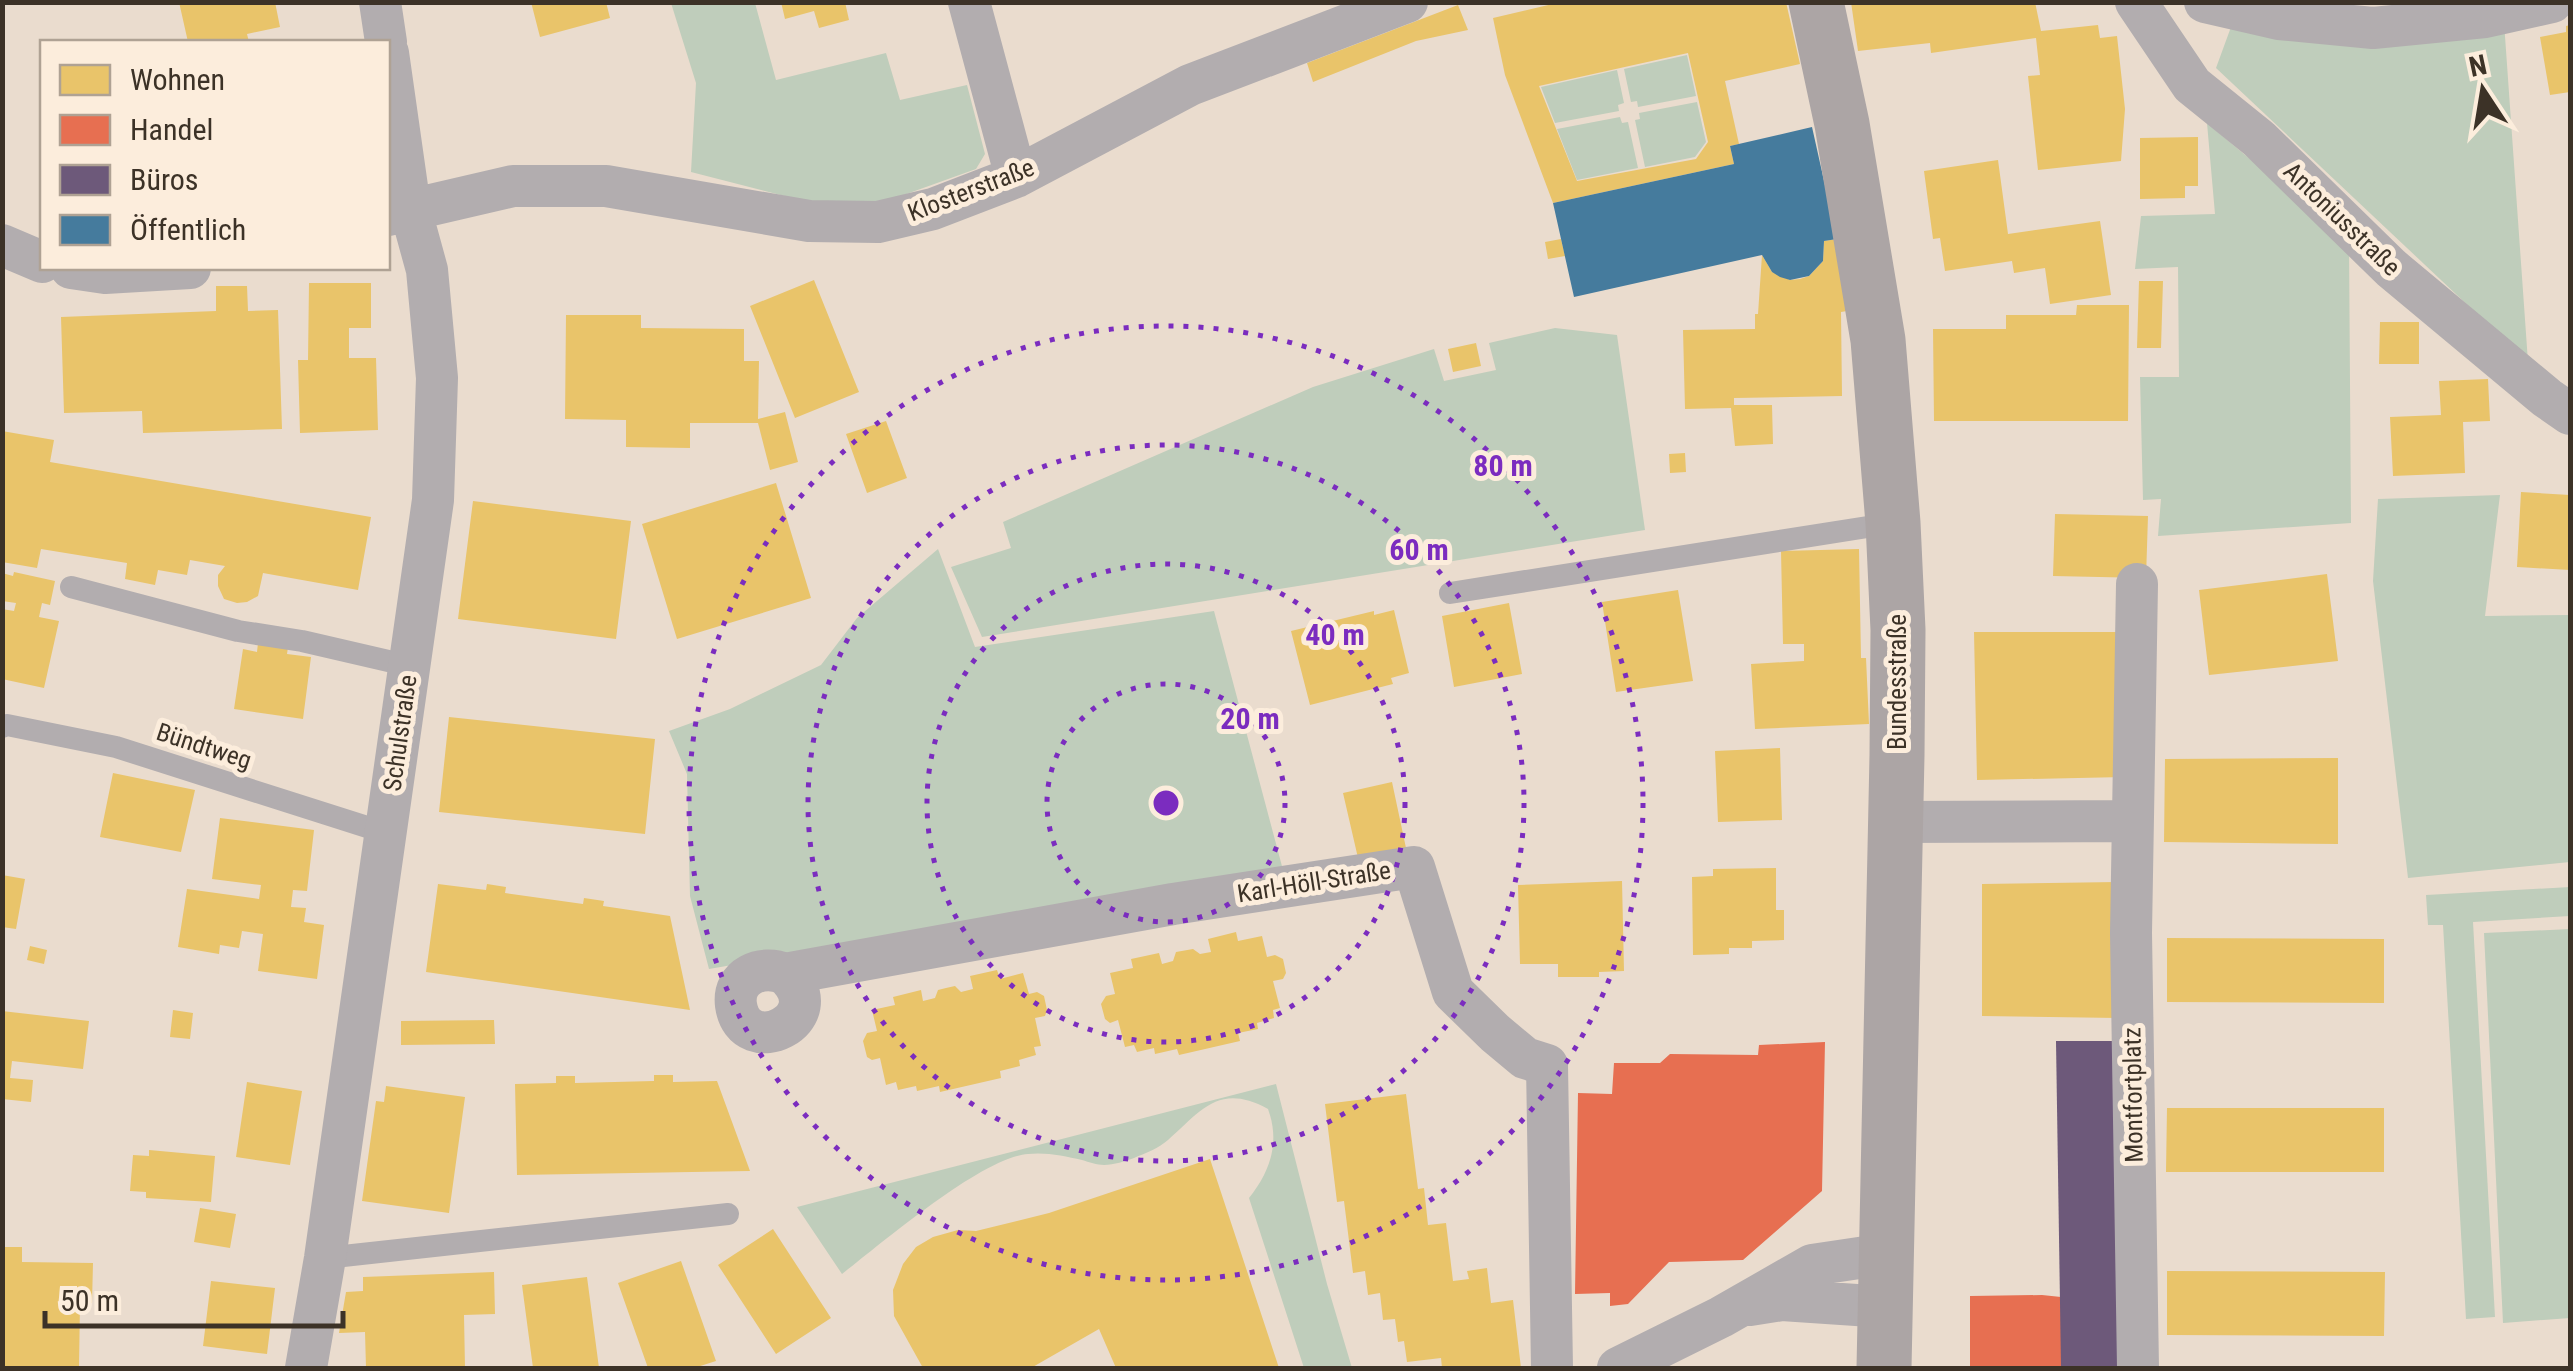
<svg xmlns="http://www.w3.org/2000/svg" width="2573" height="1371" font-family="'Roboto Condensed',sans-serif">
	<rect width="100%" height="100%" fill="#eadcce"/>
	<path fill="#bfcdbb" d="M671,3h84l21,77 110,-27 14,47 67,-15 18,69 -9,15 -89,32h-83l-113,-29 5,-89z
		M2504,22l24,340 -312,-294 15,-41z
		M1687,55l9,41 -58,11 -1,-6 -6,1 -7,-33z
		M1617,70l7,33 -6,2 1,6 -64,12 -14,-36z
		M1697,102l9,40 -11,15 -50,10 -10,-47 5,-1 -1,-6z
		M1620,117l2,6 6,-1 10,46 -61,12 -20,-51z
		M2207,123l142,119 2,281 -193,13 3,-37 -18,1 -3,-123h39l-1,-110 -43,2 6,-53 74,-2z
		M1555,328l62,7 28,195 -663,107 -31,-70 60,-19 -8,-26 310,-135 121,-38 10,32 52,-11 -7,-27z
		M2500,495l-15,121 85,-1v247l-162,16 -35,-297 5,-82z
		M938,549l37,98 239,-36 69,259 -574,99 -19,-73 -3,-122 -18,-43 61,-22 91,-44 36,-47z
		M2570,887v29l-97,6 22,395 -29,2 -23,-394h-15l-2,-30z
		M2570,929v389l-67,5 -19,-390z
		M1276,1084l51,200 25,84h-48l-55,-170c22,-27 31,-57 19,-89 -49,-27 -67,2 -100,31 -9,8 -22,13 -34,18 -9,3 -20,7 -30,7 -7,0 -15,-3 -22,-5 -17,-4 -36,-8 -54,-6 -46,3 -146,89 -186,120l-45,-67z"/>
	<path fill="#e9c46a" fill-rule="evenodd" d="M179,2h96l5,25 -33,7 2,8h-61z
		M531,2h75l4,16 -70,19z
		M781,2h64l4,18 -30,8 -5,-17 -29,8z
		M1561,2h225l14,62 -75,17 14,63 -9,2 4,18 -181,39 -48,-128 -12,-57zM1688,53l20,89 -12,17 -119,22 -38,-95z
		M1851,2h184l6,29 57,-6 2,13 17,-2 8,73 -4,52 -83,9 -10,-94 12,-1 -4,-37 -105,15 -1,-10 -72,8z
		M1458,5l10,25 -52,11 -103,41 -6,-19z
		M2570,25v67l-20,3 -10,-58 26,-5v-6z
		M2198,137v49h-13v12l-45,1v-61z
		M1998,160l10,74 92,-13 11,74 -61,9 -5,-36 -31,5 -2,-12 -67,10 -5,-33 -7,1 -9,-68z
		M1561,239l4,17 -17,3 -3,-17z
		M1837,239l10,72 -6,1 1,84 -108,2v7h38l1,39 -38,2 -4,-38 -46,1 -2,-79 72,-1v-15h3l4,-59 10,17 18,8 10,-1 9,-3 14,-15 1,-20z
		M814,280l45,112 -64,26 -45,-112z
		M2139,281h24l-2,67h-24z
		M309,283h62v45h-22v30h27l2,72 -78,3 -2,-73h10z
		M216,286h31l1,25 30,-1 4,119 -139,4 -1,-22 -78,2 -3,-96 155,-6z
		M2077,305h52l-1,116h-194l-1,-92h73v-14h70z
		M566,315h75v13l103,1v32h15l-1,58 27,-7 13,50 -28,8 -12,-47h-68v25l-64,-1v-27l-61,-1z
		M2380,322h39v42h-40z
		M1476,343l5,23 -28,6 -5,-23z
		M2488,379l2,42 -27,1 2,51 -72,3 -3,-59 51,-2 -2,-34z
		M886,421l21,57 -40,15 -21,-59z
		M2,431l52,9 -4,22 321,55 -13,73 -95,-17 -5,23 -11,6 -10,1 -13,-4 -6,-13v-11l7,-9 -35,-6 -3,15 -29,-5 -3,15 -30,-6 2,-16 -86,-14 -4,19 -35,-6z
		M1685,453l1,19 -16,1 -1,-19z
		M776,483l35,115 -134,41 -35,-115z
		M2521,492l49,3v75l-53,-3z
		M473,501l158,20 -15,118 -158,-20z
		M2055,514l93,2 -2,62 -93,-2z
		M1859,549l2,109h5l3,66 -114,5 -4,-65 53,-3v-17h-21l-2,-93z
		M14,572l41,9 -5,24 -8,-2 -3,14 20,4 -15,67 -42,-9v-70l12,2 2,-8 -14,-2v-28l11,3z
		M2327,574l11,87 -129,14 -10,-85z
		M1678,590l15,91 -77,11 -14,-90z
		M1509,603l13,71 -68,13 -12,-71z
		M1394,610l15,63 -18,5 2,6 -83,21 -19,-74 83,-20v4z
		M1974,632h148l2,145 -147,3z
		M258,643l30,4 -1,7 24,3 -8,62 -69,-10 9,-60 14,3z
		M449,717l206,22 -10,95 -206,-22z
		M1780,748l2,72 -64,2 -3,-71z
		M2338,758v86l-174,-2 1,-83z
		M113,773l82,17 -14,62 -81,-15z
		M1392,782l14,66 -48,10 -15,-65z
		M220,818l94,12 -7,61 -14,-1 -2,17 15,1 -2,14 20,3 -7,54 -59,-8 5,-37 -21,-3 -3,17 -19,-3 -1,9 -41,-7 9,-58 72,10 2,-14 -49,-6z
		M1776,868v42h8v30l-32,1v7h-23v6l-36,1 -1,-78 21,-1v-7z
		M2,875l23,4 -9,50 -14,-2z
		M1622,881l2,90 -25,1v5h-41v-13h-38l-2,-79z
		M2117,882l1,136 -136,-2v-132z
		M438,884l48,6 1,-6 19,3 -1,6 78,11 1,-6 20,3 -1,5 67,10 20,94 -264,-38z
		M1236,932l2,9 24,-5 5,21 8,-2 8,4 3,14 -3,6 -10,2 7,27 -7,2 1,8 -17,5 1,6 -20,4 2,8 -61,14 -2,-6 -22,5 -1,-6 -17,4 -3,-7 -9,2 -7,-27 -8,3 -5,-4 -4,-15 5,-8 9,-2 -5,-21 23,-5 -2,-9 28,-6 3,11 11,-3 3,-9 17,-3 7,5 11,-2 -3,-13z
		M2167,938l217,1v64l-217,-1z
		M30,946l17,4 -3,14 -17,-4z
		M997,970l3,9 23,-6 6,21 8,-2 7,4 3,14 -2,6 -10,2 6,28 -7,1 2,8 -17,5 1,6 -20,5 1,7 -61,14 -1,-6 -22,5 -1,-5 -18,4 -2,-8 -10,3 -6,-27 -8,2 -5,-3 -4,-16 4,-8 10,-2 -5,-21 23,-5 -2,-8 28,-7 2,11 12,-3 3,-8 8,-2 9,-2 6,6 12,-3 -3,-13z
		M173,1010l20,3 -3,26 -20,-2z
		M2,1011l87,10 -6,48 -71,-8 -2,17 23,2 -2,22 -29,-3z
		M494,1020l1,24 -94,1v-24z
		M654,1075h19v7l44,-1 33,90 -233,4 -2,-91 41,-1v-7h19v7l79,-2z
		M247,1082l55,9 -12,74 -54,-8z
		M386,1086l79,11 -16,116 -87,-12 14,-100 8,1z
		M1406,1094l12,95 6,-1 4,37 18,-2 7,58 16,-2 -2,-8 20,-3 4,35 22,-3 8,68h-79l-1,-10 -34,4 -3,-21 -6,1 -3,-23 -12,1 -3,-27 -12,2 -3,-24 -12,2 -9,-72 -7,1 -12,-98z
		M2167,1108h217v64h-218z
		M149,1150l66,6 -4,46 -65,-4v-6l-16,-1 3,-36 16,1z
		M1210,1159l69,209h-163l-17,-39 -68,39h-108l-29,-52 -1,-26 10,-26 13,-17 17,-10 25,-7 18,1 73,-18z
		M200,1208l36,6 -6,34 -36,-6z
		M773,1229l58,89 -55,36 -58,-89z
		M2,1247h20v15l71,1 -1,40h-12l-1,65h-77z
		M681,1261l35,100 -22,7h-46l-30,-85z
		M2167,1271l218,1 -1,64 -217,-1z
		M494,1272l1,42 -31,1 1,53h-99l-1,-36 -26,1 7,-41 17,-1v-14z
		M587,1277l12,91h-66l-11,-83z
		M211,1281l64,7 -8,66 -64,-8z"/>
	<path fill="#e76f51" d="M1825,1042l-3,149 -79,69 -74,2 -41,42 -18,2v-13l-35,1 3,-201 34,1 2,-31h46l10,-9 88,1 1,-10z
		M2042,1295l19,2v71h-91v-72z"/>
	<path fill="#6d597a" d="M2056,1041h61l6,327h-62z"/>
	<path fill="#457b9d" d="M1812,127l25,112 -13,2 -1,20 -14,15 -19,4 -10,-3 -8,-5 -10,-17 -188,42 -21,-94 181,-39 -4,-18z"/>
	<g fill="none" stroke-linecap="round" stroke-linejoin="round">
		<path stroke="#b2adaf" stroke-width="22" d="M71,587l167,44 64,10 108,25
			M1450,593l443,-70
			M2,727l5,-2 109,22 270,86
			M325,1258l403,-44"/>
		<path stroke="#b2adaf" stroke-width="42" d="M380,2l6,40
			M969,2l47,175
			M2136,2l56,83 67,54 132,129 156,130 23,16
			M2205,2l74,17 94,9 112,-11 67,-15
			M388,215l125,-29h93l203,35 69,1 55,-13 83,-32 174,-92 217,-83
			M2,245l40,17
			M71,268l34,5 85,-5
			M2137,584l-6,349 7,435
			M1895,822l237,-1
			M785,974c50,45 -41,88 -49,31 -4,-29 26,-41 49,-31l388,-70 241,-37 39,125 42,41 30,25 22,7 5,303
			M1750,1305l32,-5 104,7
			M306,1368l19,-110 108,-758 4,-122 -10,-108 -17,-62 -22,-155
			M1618,1368l103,-51 91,-52 74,-11"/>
		<path stroke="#aca5a5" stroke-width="55" d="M1816,2l26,122 36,216 15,183 5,107 -1,125 -13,613"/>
	</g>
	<g fill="none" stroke="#7b2cbf" stroke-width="5" stroke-dasharray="5 10">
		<circle cx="1166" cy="803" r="119"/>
		<circle cx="1166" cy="803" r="239"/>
		<circle cx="1166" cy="803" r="358"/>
		<circle cx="1166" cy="803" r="477"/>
	</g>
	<g text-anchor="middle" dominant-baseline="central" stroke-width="10" stroke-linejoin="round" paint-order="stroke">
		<g font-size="25" fill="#3c3227" stroke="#fceddc">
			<text transform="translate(971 190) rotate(-21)">Klosterstraße</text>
			<text transform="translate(2342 219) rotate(44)">Antoniusstraße</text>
			<text transform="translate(1897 682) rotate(-90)">Bundesstraße</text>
			<text transform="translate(400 733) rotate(-82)">Schulstraße</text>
			<text transform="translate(204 746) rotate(18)">Bündtweg</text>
			<text transform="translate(1314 882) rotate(-9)">Karl-Höll-Straße</text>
			<text transform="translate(2133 1095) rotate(-91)">Montfortplatz</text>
		</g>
	</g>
	<circle cx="1166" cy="803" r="15" fill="#7b2cbf" stroke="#fceddc" stroke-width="5"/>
	<g font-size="30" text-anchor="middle" font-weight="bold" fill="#7b2cbf" stroke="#fceddc" stroke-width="10" stroke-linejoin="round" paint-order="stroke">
		<text x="1503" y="476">80 m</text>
		<text x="1419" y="560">60 m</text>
		<text x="1335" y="645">40 m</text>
		<text x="1250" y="729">20 m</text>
	</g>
	<rect width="2573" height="1371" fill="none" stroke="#3c3227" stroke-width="10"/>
	<rect x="40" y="40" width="350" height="230" fill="#fceddc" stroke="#afa294" stroke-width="2.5"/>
	<rect x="60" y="65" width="50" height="30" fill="#e9c46a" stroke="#afa294" stroke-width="2.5"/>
	<text x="130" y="90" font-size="30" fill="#3c3227">Wohnen</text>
	<rect x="60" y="115" width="50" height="30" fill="#e76f51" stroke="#afa294" stroke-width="2.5"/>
	<text x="130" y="140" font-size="30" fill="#3c3227">Handel</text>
	<rect x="60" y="165" width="50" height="30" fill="#6d597a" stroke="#afa294" stroke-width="2.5"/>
	<text x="130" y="190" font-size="30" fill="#3c3227">Büros</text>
	<rect x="60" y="215" width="50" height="30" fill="#457b9d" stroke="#afa294" stroke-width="2.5"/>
	<text x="130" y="240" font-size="30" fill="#3c3227">Öffentlich</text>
	<g transform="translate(2483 90) rotate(348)" stroke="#fceddc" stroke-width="8" paint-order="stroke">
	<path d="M0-8L18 38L0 25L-18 38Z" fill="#3c3227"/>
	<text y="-15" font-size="28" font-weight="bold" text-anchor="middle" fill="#3c3227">N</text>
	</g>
	<path d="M45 1311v15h298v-15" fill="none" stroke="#3c3227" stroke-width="5"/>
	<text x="60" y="1311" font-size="30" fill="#3c3227" stroke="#fceddc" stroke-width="8" paint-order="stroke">50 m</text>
</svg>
